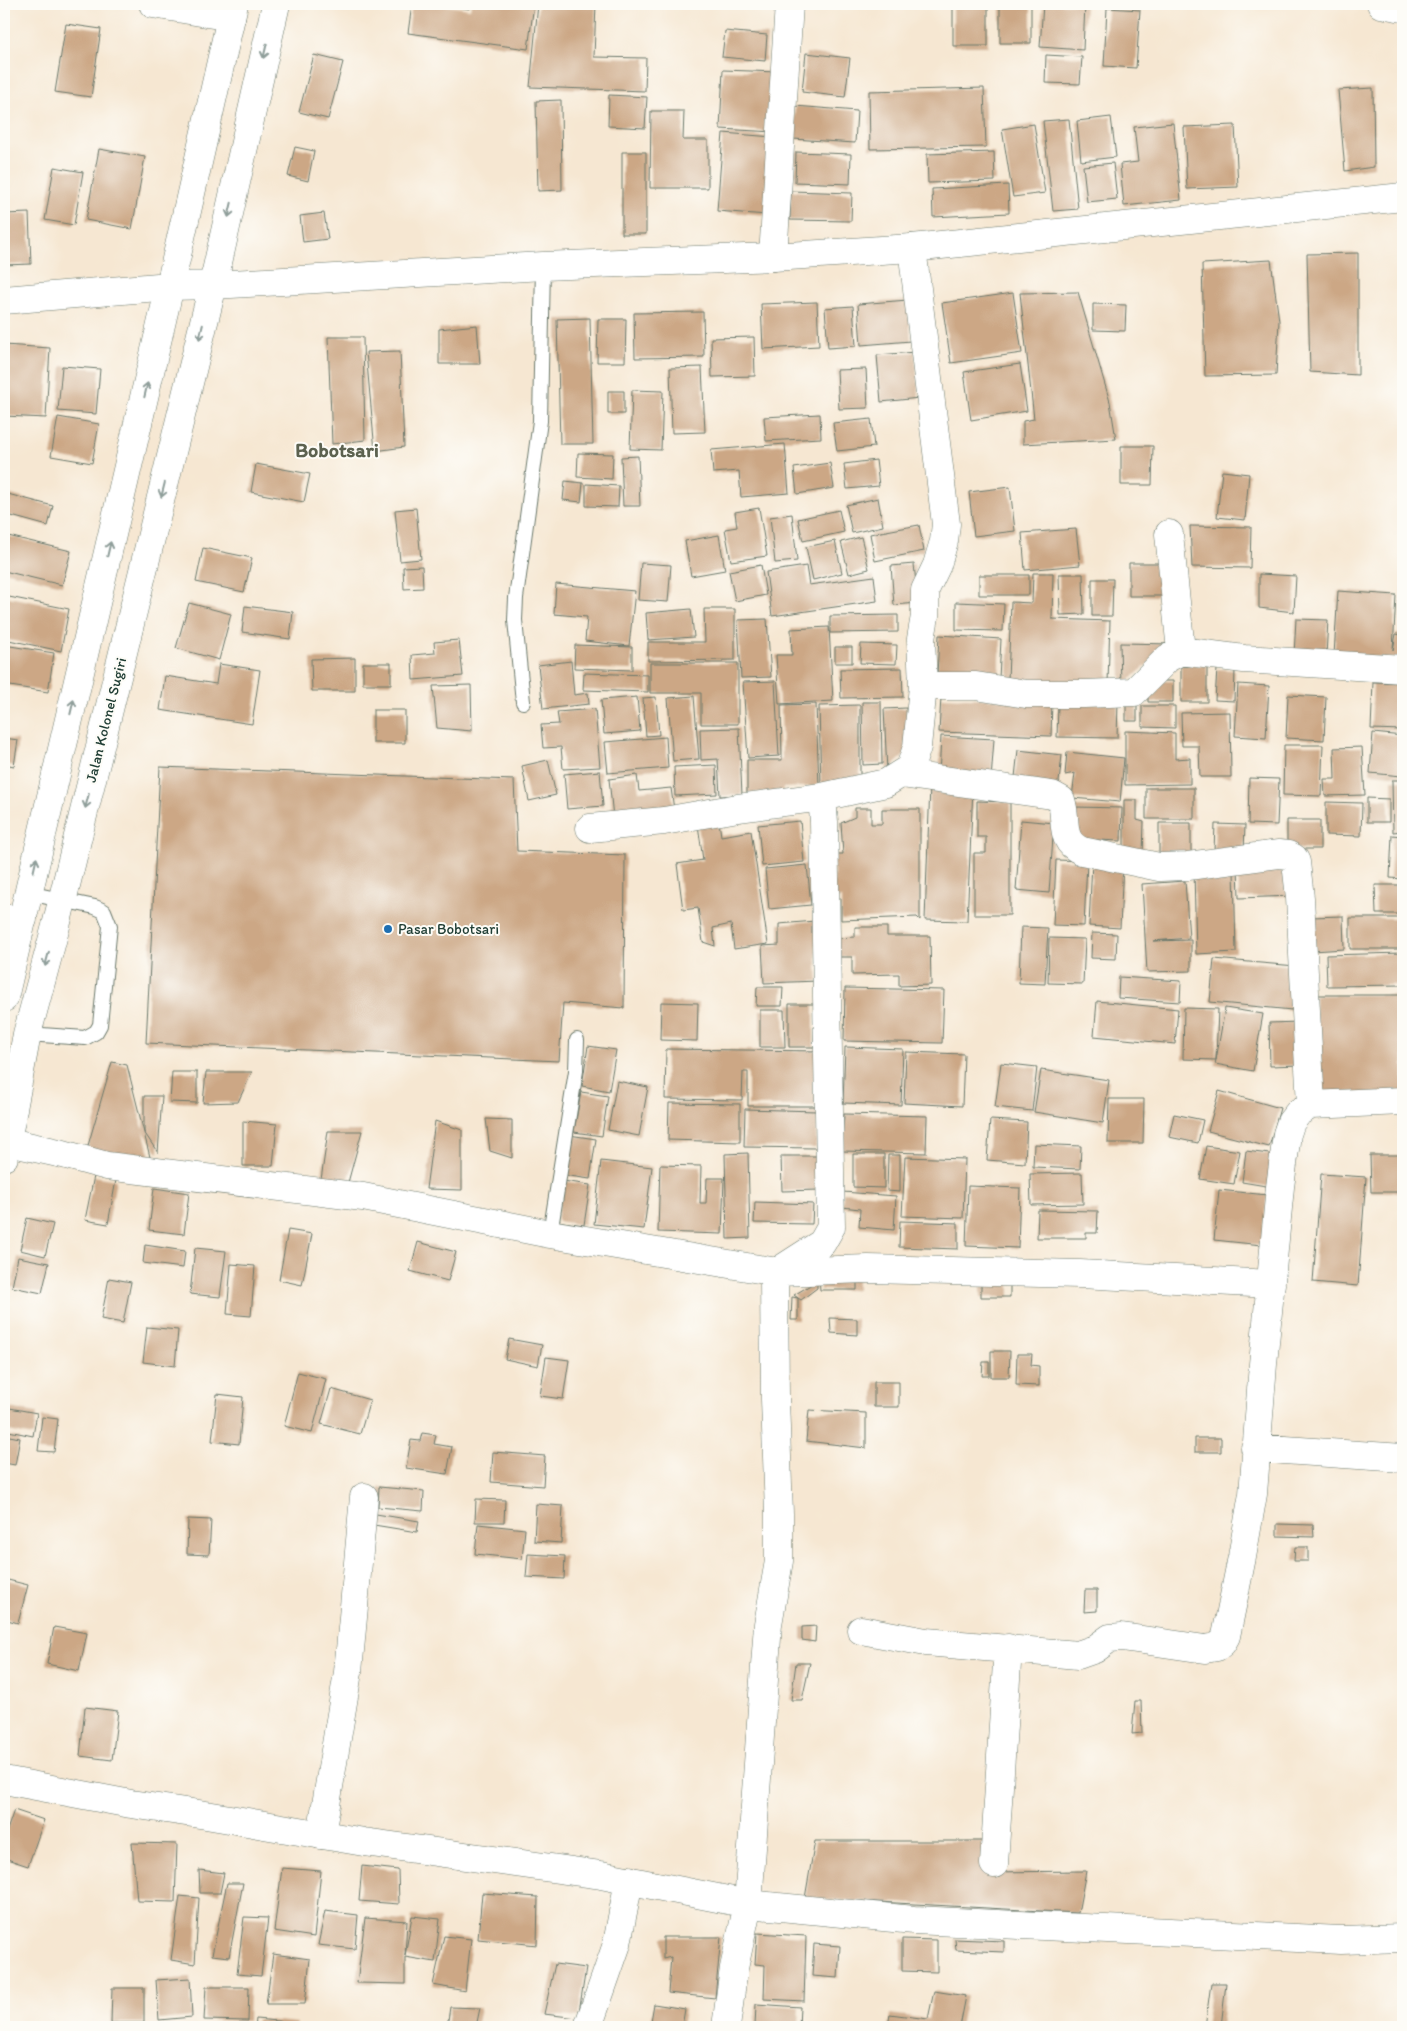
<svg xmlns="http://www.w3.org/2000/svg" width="1407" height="2031" font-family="Itim,sans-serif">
	<rect width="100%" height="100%" fill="#fdfcf7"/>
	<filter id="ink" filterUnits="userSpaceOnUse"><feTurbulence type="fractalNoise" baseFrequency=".02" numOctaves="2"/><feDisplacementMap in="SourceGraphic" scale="10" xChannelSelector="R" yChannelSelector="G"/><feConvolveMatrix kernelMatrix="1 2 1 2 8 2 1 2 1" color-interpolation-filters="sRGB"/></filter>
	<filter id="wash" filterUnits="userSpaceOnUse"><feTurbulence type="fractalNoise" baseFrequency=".0096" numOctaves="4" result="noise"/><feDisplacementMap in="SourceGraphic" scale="20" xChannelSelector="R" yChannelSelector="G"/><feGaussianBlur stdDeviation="1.12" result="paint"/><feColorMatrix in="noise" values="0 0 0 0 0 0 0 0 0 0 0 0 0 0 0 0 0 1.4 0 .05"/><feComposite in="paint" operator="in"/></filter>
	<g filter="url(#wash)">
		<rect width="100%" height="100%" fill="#f6e7d2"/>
		<g id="blocks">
			<path fill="#cca785" d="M412,4h23l35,5 1,-5h63l-6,45 -120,-16z
				M538,4h58l-2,53 52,1 -1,33 -115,-4z
				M953,4h35v42h-35z
				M1000,4h31v39h-31z
				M1043,4h42l-2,46 -43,-3z
				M1107,8l33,2 -4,58 -32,-2z
				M66,24l35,5 -10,68 -36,-5z
				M725,31l42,4 -2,26 -43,-4z
				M806,53l44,5 -5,39 -43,-5z
				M314,55l29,7 -15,57 -29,-7z
				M1046,55l36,2 -2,27 -35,-1z
				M723,70l55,2 -3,60 -55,-3z
				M984,88l2,59 -116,2 -1,-58z
				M1373,88l1,79 -29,4 -7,-81z
				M609,95l38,2 -2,31 -37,-2z
				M561,100l1,90 -24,1 -2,-90z
				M795,106l62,5 -2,32 -62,-4z
				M651,111h33l-1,29h25v48h-58z
				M1111,117l5,40 -35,4 -4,-40z
				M1069,119l9,90 -25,2 -10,-90z
				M1173,123l8,77 -57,6 -4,-42 18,-2 -4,-35z
				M1034,124l11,69 -32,4 -11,-68z
				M1235,125l3,62 -51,2 -3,-62z
				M723,133l50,4 -6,78 -50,-4z
				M295,147l19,4 -6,30 -20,-5z
				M99,149l46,8 -13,72 -46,-9z
				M622,152h24v82h-24z
				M796,152l55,2 -1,30 -55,-2z
				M994,152l1,29 -67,2 -1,-29z
				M1113,163l4,36 -30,3 -4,-36z
				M54,167l29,5 -9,53 -29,-5z
				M1008,185l1,28 -76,4 -1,-28z
				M791,191l61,2 -1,28 -61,-1z
				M29,213l2,51 -27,1v-51z
				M324,213l4,26 -25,3 -3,-26z
				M1358,253v122l-48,-3 -3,-118z
				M1271,260l8,61 -3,54 -71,1 -3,-112z
				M1078,292l32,110 6,37 -93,5v-23l11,-2 -14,-126z
				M1013,293l9,60 -71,10 -9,-60z
				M908,300l3,41 -50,4 -3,-41z
				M817,302l2,44 -56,3 -2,-45z
				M1093,304l33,1 -1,26 -32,-1z
				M853,306l3,40 -28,2 -3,-40z
				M703,312l1,45 -69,1 -1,-45z
				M590,318l3,126h-33l-3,-125z
				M598,319h28l-1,43h-28z
				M477,325l3,39h-41v-35z
				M328,337h35l2,103 -33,4z
				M754,337l1,39 -43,1 -1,-39z
				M4,345l46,3 -4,70 -42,-2z
				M400,351l4,96 -29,4 -9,-99z
				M915,352l4,46 -38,4 -4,-47z
				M1020,364l7,47 -56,9 -7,-48z
				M62,366l38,3 -4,45 -38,-3z
				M702,367l3,65 -33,1 -2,-65z
				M866,369l2,39 -29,1 -2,-39z
				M632,390l31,1 -2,59 -31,-1z
				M608,391h16v23h-16z
				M820,414l1,24 -55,3 -2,-24z
				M58,417l41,7 -7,39 -41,-7z
				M871,419l3,28 -37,4 -4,-28z
				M785,444l4,49 -48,4 -2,-26 -26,2 -2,-23z
				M1121,446h32l-1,39h-31z
				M578,453l35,1 -1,25 -35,-2z
				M638,456l2,50h-17l-2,-49z
				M876,460l3,26 -32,3 -3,-25z
				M830,463l4,25 -37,6 -3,-26z
				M256,464l54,10 -6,28 -53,-10z
				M1222,471l27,3 -4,46 -28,-3z
				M565,481l18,2 -2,19 -18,-2z
				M586,484l33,2 -1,21 -32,-1z
				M1010,487l5,44 -41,5 -5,-44z
				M4,493l49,13 -5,20 -44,-12z
				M878,498l5,28 -31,7 -6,-28z
				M416,508l5,51 -21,2 -5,-51z
				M759,508l8,48 -36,5 -6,-32 12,-2 -2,-15z
				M839,510l5,22 -41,9 -5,-22z
				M792,514l5,47 -22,2 -5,-46z
				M919,525l5,26 -49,10 -5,-27z
				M1190,526l61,1 -1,41 -58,-1z
				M1076,529l4,36 -55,5 -3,-37z
				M4,535l67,16 -9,34 -58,-14z
				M719,535l6,35 -34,6 -6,-35z
				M861,537l8,32 -20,5 -8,-32z
				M835,541l7,32 -29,7 -7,-33z
				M203,548l49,10 -8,34 -48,-10z
				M641,563l30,2 -3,37 -30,-2z
				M1129,563h37v33h-37z
				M914,564l4,39 -24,2 -3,-39z
				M761,565l5,30 -31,6 -6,-30z
				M422,566l1,22 -19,1 -1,-22z
				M806,566l3,19 65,-9 3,25 -105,15 -6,-44z
				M1033,573h20l-1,46 58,2 -2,62 -100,-3 3,-78 21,1z
				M1059,574h24l1,40 -24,1z
				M1259,574l37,2 -2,36 -35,-4z
				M979,575h50v20h-50z
				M1092,579h21l-1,37h-20z
				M556,584l79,7 -6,55 -44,-5 2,-24 -33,-3z
				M1338,591l58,4 -3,55 3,-16 7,1v24l-69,-4z
				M4,596l65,13 -8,42 -57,-12z
				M956,602l48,2 -1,27 -47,-1z
				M189,603l42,11 -12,46 -43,-12z
				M245,606l48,6 -3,27 -48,-7z
				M691,609l3,28 -46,3 -2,-27z
				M704,609h31v51l-87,1v-19h57z
				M898,615v17l-68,1v-17z
				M767,619l4,58 -30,1 -3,-58z
				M1296,619l32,1 -2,36 -32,-1z
				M829,627l4,74 -54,3 -3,-49h16l-1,-26z
				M939,635l62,4 -2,40 -62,-3z
				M459,640l4,36 -50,4 -1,-25 23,-2 -1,-11z
				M1120,643l52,1 -51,43z
				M861,644l36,1 -1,19 -36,-1z
				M4,645l50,8 -6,39 -44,-7z
				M575,645l57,2v23l-58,-2z
				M835,647h17v16h-17z
				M355,658v33h-43l-1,-32z
				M571,661l3,34 14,-2 1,11 -46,5 -5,-44z
				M363,663h28v21h-28z
				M650,663h88v61h-37v-31h-51z
				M219,664l41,6 -8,54 -92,-14 5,-34 51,8z
				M1181,665h26v37h-26z
				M902,668l1,29 -62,1 -1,-29z
				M1217,669l18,1 -1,31 -19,-1z
				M584,673l64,2v17l-65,-2z
				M775,681l4,75 -31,2 -5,-76z
				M1148,681h25v21h-25z
				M1373,682l30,1v47l-32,-1z
				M1238,684l31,2 -3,52 -31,-2z
				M471,685l1,46 -35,-3 -4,-42z
				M1288,695l38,2 -2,43 -38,-2z
				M694,696l5,63 -26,2 -5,-63z
				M637,697l3,34 -36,3 -3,-34z
				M656,697l3,38 -13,1 -3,-38z
				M941,697l111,4 -1,35 -112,-4z
				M862,702h19l1,62 -19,1z
				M1118,702l-1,36 -60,-1 1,-32z
				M1126,702h11v19h-11z
				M816,704l3,82 -36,2v5h-36v-33h35l-1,-55z
				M860,705v79l-39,3 -2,-81z
				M1142,706h33v22l-33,-1z
				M906,708l2,44 -21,19 -3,-62z
				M595,709l5,58 -37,2 -2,-22 -18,1 -2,-23 18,-1 -2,-12z
				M373,710h32v33h-32z
				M1230,712l1,65h-31l-1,-31h-17l-1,-33z
				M739,728l3,67 -22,1 -2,-37 -17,1 -1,-31z
				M1125,731l50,2v26l15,-1v26l-65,1z
				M1373,733l30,3 -1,40 -32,-3z
				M941,736l53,3 -3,41 -52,-4z
				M666,737l2,31 -60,5 -3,-31z
				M4,738l14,2 -4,26 -10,-2z
				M1284,745h39l-2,51 -38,-1z
				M1362,747l3,48 -40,1 -1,-17h11l-1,-31z
				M1018,750l44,5 -4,36 -44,-5z
				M1067,752l57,6 -4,44 -48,-4 3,-25 -10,2z
				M548,760l8,35 -27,6 -7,-35z
				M716,765l1,29 -42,2 -1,-29z
				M160,767l354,13 3,71 108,4 -1,153 -61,-5 -4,58 -413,-18z
				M600,771l3,35 -36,3 -3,-35z
				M637,775l2,16 32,-3 3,22 -61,7 -4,-38z
				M1249,778l30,1 -2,46 -29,-1z
				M1392,780h11v51l-10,1z
				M930,785l43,2 -6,134 -42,-1z
				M1146,788h48v31h-48z
				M1367,798l22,1v23h-22z
				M1124,800h13v20l7,2 -1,32h-19z
				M977,801l33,1v113h-36v-62h12v-16h-9z
				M1326,802l36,1 -1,33 -35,-1z
				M1075,807l47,1 -1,33 -47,-2z
				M855,808h16v16h11v-15h38v111l-3,-3 -76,3v-22l-6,1 -2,-45h10l-2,-31 14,-6z
				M1021,820l33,3 -5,70 -33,-3z
				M1287,820h33v29h-33z
				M800,821l4,41 -42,4 -4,-41z
				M719,822l2,14 30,-5 17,113 -34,5 -3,-25 -18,4 2,18 -12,-4 -5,-34 -15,2 -6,-46 26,-4 -5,-35z
				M1159,823h32v39h-32z
				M1215,824l30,1 -1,27 -30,-1z
				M1392,835l11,1v43l-13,-1z
				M1056,860l31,1 -3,65 -31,-1z
				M1092,861l31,1 -3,66 -31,-2z
				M1292,863l1,33 -54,2 -1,-33z
				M807,865l4,40 -42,4 -4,-40z
				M1234,870l2,82 -40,2 -2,-83z
				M1185,881l4,57 -36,3 38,-1v31l-44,1 -5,-88z
				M1375,885h28v29h-27z
				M1343,916l1,33 -31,2 -2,-34z
				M1350,918h53v31h-53z
				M815,921l3,60 -54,2 -2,-37 17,-1v-21z
				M855,927h32v9h43l1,49 -32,1v-12l-47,1v-18h-16v-19l19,-1z
				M1021,927l27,1 -3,56 -26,-1z
				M1092,933l25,1 -1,25 -25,-1z
				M1049,938l36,1 -2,45 -35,-1z
				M1403,953v32l-76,1 -1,-31z
				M1214,959l82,7 -4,44 -82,-8z
				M1119,977l62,4 -1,21 -62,-4z
				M757,987h26l-1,19h-26z
				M845,988l99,2 -2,53 -98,-2z
				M1315,995h88v101h-76l-11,-18z
				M1097,1001l81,8 -3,35 -81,-8z
				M661,1002l37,1 -1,38 -37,-1z
				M789,1004h25v43h-25z
				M1184,1008l34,1 -2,51 9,-52 38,6 -10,57 -38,-7 1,-4 -33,-1z
				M760,1010h24l1,37h-25z
				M1299,1022l1,43 -30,1 -1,-43z
				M588,1046l28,4 -7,41 -27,-5z
				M845,1047l58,2 -2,56 -58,-2z
				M666,1049l156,2 -1,55h-73v-34h-5l-1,28 -77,-1z
				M906,1052l58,2 -2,52 -58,-3z
				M112,1062l15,3 25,100 -65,-16z
				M1001,1063l36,4 -5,44 -37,-4z
				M1041,1070l68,10 -6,43 -69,-11z
				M172,1072h25v31l-27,-1z
				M206,1072h46l-14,30 -35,1z
				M617,1081l31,6 -9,49 -31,-6z
				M1219,1091l61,17 -11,39 -61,-16z
				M581,1092l27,4 -6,40 -28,-4z
				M144,1096h18l-4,57 -14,-21z
				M1109,1099h35l-1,44h-35z
				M669,1103l71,1v38l-72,-2z
				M745,1109l72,2 -1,37 -72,-1z
				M844,1114l83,2 -1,37 -84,-2z
				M1174,1114l29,6 -5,23 -29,-6z
				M486,1119l26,1v38l-22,-7z
				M990,1120l37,2 -2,41 -38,-3z
				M243,1121l34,3 -4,42h-30z
				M435,1121l27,9v60l-36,-1z
				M328,1131h34l-16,59 -26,-3z
				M569,1135l27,4 -6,40 -27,-4z
				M1034,1144l47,2 -1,23 -47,-2z
				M1206,1146l34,5 -6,33 -34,-5z
				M1246,1151l31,4 -5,32 -30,-5z
				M748,1153l2,85 -23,1 -2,-85z
				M853,1154h31v34l-31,-1z
				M888,1155h12v37l-13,-1z
				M1370,1155h33v37h-32z
				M781,1156h37l1,34 -37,1z
				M905,1157l60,2 -2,59 -61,-2z
				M601,1161l51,6 -8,62 -50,-5z
				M660,1165l41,1 -1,37h6l1,-25h17l-2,56 -64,-2z
				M1082,1173l1,31 -52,1 -1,-31z
				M1321,1174l45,3 -8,109 -45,-4z
				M94,1176l22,4 -8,44 -23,-4z
				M563,1181l27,4 -6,40 -27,-4z
				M968,1186l52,2 -2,60 -52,-2z
				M154,1188l35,5 -5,41 -35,-4z
				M1219,1190l48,5 -5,50 -48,-5z
				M843,1192l53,4 -2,34 -35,-3 1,-18 -18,-2z
				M755,1202l58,2 -1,20 -58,-1z
				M1038,1210l60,1 -1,22h-11v5h-49z
				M27,1218l26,6 -8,32 -25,-6z
				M900,1221l58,2v26l-59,-2z
				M288,1230l24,4 -10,51 -23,-5z
				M418,1242l38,10 -8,29 -38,-10z
				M145,1245l40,6 -2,17 -40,-5z
				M195,1248l31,3 -6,46 -30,-3z
				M18,1257l31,6 -7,30 -30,-6z
				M231,1264l24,2 -4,50 -24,-2z
				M819,1277h38v13h-37z
				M109,1278l22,4 -8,41 -22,-4z
				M817,1281v7l-16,12 -3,-2v22h-7l1,-23 6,1 -4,-3z
				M981,1284h29v13h-29z
				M830,1318l27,1v16l-26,-2z
				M147,1327l31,3 -3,36 -32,-4z
				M509,1339l33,6 -4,21 -33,-7z
				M991,1351h19l-1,26h-18z
				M1017,1354h15l-1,11 8,1v20l-23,-1z
				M546,1357l23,3 -6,39 -23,-3z
				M983,1362h6v14h-7z
				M298,1372l28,7 -14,54 -28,-7z
				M874,1382h25v25h-25z
				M331,1389l39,11 -10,34 -39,-10z
				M217,1394l26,3 -4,47 -27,-3z
				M4,1407l33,6 -4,23 -29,-6z
				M809,1410l57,3v35l-60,-7z
				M42,1417l16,2 -4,33 -16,-1z
				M422,1433l14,2 -2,9 18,3 -5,27 -41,-6 5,-28 9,1z
				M4,1435l16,3 -5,27 -11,-2z
				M1195,1438h26v14h-26z
				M493,1452l52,4 -2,30 -52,-4z
				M379,1487l45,4 -1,20 -45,-4z
				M476,1499l29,1 -1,22h-29z
				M536,1504l27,2 -2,37 -27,-2z
				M376,1514l43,7 -2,11 -43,-7z
				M188,1519l23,1 -2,35 -22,-1z
				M478,1524l47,5 -3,30 -47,-5z
				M1277,1524l36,1 1,12 -37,-1z
				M1295,1547h13v14h-14z
				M528,1554l37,2 -1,23 -38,-2z
				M4,1579l24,6 -10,38 -14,-4z
				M1085,1590h12v21l-13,1z
				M816,1626l-1,16 -13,-2v-13z
				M54,1627l33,6 -8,38 -32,-7z
				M796,1663h14l-8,37h-11z
				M1135,1701h6l1,32 -10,1z
				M85,1707l33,4 -6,49 -32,-4z
				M14,1810l30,10 -16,46 -24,-8v-19z
				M815,1841h175v31l96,-1 -8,42 -273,-15z
				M132,1843l45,1 -2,58 -38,-1z
				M362,1866l36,4 1,34 -40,-3z
				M282,1868l39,3 -7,66 -40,-6z
				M199,1870l25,3 -4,20h-20z
				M227,1883h16l-14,74 -17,-2z
				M482,1893l56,4 -1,48 -59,-6z
				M180,1896l19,2 -4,66 -24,-4z
				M325,1911l33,4 -3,34 -37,-4z
				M412,1916l28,3 -5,43 -30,-5v27l-48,-1 8,-65 42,3 -2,35z
				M244,1917l24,1 -7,58 -24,-2z
				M757,1933l49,3 -2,65 -40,-2 1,-34 -10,-1z
				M444,1936l27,3 -6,52 -32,-6z
				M663,1937h58l-6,61 -47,-5 3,-36 -8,2z
				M902,1939l35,1v32l-35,-1z
				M955,1939l49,2v11l-48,-2z
				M814,1944l26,2 -2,32 -26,-2z
				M273,1954l37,5 -5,45h-39z
				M555,1964l31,4 -8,50 -34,-4z
				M190,1978l2,39 -33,3 -3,-40z
				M1211,1983h15l-5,44h-16z
				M206,1987h43l-1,34 -44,-1z
				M112,1988h32v35h-33z
				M934,1991l32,5 -6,31h-72l2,-13 38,5z
				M654,2004l31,5 -3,18h-32z
				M756,2004l44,3 -1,20h-44z
				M450,2007l30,1 -4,19h-29z
				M256,2019l41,4 -1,4h-41z"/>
		</g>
	</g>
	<g filter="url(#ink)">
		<use href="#blocks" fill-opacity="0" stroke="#6a786b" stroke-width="1"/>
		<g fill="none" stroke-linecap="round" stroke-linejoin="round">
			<defs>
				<path id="lane" d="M523,702l-8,-82 1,-22 24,-177 3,-155
					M27,1034l58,4 11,-6 4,-7 10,-99 -6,-15 -9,-4 -67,-14
					M550,1234l26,-163 1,-31"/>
				<path id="street" d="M153,4l78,13
					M773,257l16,-253
					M1169,534l12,117
					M923,686h53l50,8h58l50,-2 34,-34 13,-7 63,8 159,10
					M901,774l151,21 9,5c7,20 -3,41 21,51l77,16 29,-1 91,-12 9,1 6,3 2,4 4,36 11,207
					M590,828l74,-7 74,-13 84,-11
					M4,919h19
					M4,1141l59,13 44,12 256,31 187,37 227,38 91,-3 212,5 191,10
					M1255,1448l148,10
					M861,1630l65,12 152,13 17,-6 15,-11 12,-1 83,12 12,-2 5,-4 4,-7 16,-79 11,-63 10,-130 17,-177 7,-53 4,-12 8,-10 12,-7 92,-4
					M321,1835l27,-163 16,-175
					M994,1864l14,-216
					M588,2027l29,-83 12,-64
					M726,2027l8,-59 14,-64 20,-280 11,-63v-47l-4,-115 -1,-121 3,-6 45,-29 9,-16 -7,-405 -2,-25 64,-14 24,-15 7,-21 6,-61 -2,-47 4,-23v-26l12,-25 7,-24 2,-17 -34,-276"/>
				<path id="secondary" d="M1381,4l22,4
					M213,285l330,-19 230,-9 139,-9 491,-51
					M4,1780l127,24 75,11 158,27 237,33 147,29 166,16 427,20 62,-2"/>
				<path id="primary" d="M4,300l166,-14 43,-1
					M4,998l166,-712 64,-282
					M4,1157l23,-123 29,-108 157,-641 63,-281"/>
			</defs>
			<use href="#lane" stroke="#6a786b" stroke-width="16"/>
			<use href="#street" stroke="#6a786b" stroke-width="29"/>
			<use href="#secondary" stroke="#6a786b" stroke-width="29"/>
			<use href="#primary" stroke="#6a786b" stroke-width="29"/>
			<use href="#lane" stroke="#fff" stroke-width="14"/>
			<use href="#street" stroke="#fff" stroke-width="28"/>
			<use href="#secondary" stroke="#fff" stroke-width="28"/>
			<use href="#primary" stroke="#fff" stroke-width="28"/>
		</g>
		<defs><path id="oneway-shaft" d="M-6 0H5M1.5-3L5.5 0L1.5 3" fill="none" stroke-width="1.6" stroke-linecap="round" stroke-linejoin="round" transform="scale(1.25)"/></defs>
		<g stroke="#8f9e9a">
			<use href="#oneway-shaft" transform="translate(265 51) rotate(103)"/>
			<use href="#oneway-shaft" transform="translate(230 210) rotate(103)"/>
			<use href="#oneway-shaft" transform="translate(201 332) rotate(104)"/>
			<use href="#oneway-shaft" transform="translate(146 390) rotate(-77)"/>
			<use href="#oneway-shaft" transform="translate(163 490) rotate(104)"/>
			<use href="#oneway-shaft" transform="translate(109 549) rotate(-77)"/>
			<use href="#oneway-shaft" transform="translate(72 707) rotate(-77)"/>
			<use href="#oneway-shaft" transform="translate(87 801) rotate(104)"/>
			<use href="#oneway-shaft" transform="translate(35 865) rotate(-77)"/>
			<use href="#oneway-shaft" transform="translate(47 959) rotate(105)"/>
		</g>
	</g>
	<circle fill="#1f6fb2" stroke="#fdfcf7" stroke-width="2" cx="388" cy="929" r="5"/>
	<g text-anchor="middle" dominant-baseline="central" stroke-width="4" stroke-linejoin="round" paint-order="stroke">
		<g font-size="15" fill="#1f3d34" stroke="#fdfcf7">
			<text transform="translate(106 720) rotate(-76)">Jalan Kolonel Sugiri</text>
		</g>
		<g font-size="15" fill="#1f3d34" stroke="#fdfcf7" text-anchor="start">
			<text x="398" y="929">Pasar Bobotsari</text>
		</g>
		<g font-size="20" font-weight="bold" fill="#5c6250" stroke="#fdfcf7">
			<text x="337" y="450">Bobotsari</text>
		</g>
	</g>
	<rect width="1407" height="2031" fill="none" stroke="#fdfcf7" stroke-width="20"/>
</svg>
